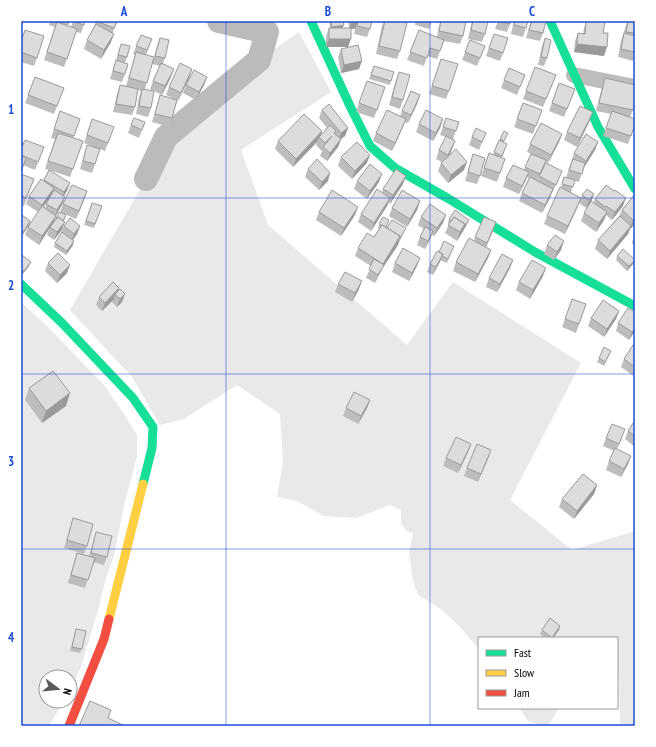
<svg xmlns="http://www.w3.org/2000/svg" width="656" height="747" font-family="'PT Sans Narrow',sans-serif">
	<rect width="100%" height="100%" fill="#fff"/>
	<path fill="#e9e9e9" d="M299,32l32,60 -90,58 27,75 139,120 46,-63 128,81 -71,137 62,50 63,-19v195h-15l-1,-52 -2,-2v-34h-138v11l-19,-22 -18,-17 -24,-15 -5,-14 -4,-28 4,-20 -7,-2 -5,-8v-13l-11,-5 -34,13 -32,-2 -27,-15 -20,-4 6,-36 -3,-47 -43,-29 -53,34 -24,6 -28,-48 -62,-67 76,-131 20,-42 93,-77z
		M21,302l26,24 57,59 20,29 13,21v22l-13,48 -10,51 -8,22 -8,32 -17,57 -11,23v-13h-24v24h18l-15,25h-28z
		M519,708h40l-11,18h-7l-13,-5z"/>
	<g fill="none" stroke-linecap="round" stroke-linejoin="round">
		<path stroke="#bbb" stroke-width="24" d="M146,179l20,-42 93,-77 8,-28 -48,-11"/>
		<path stroke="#bdbdbd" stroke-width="16" d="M574,75l61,12"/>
		<path stroke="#16e098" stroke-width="9" d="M311,21l39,85 20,40 25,22 54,31 86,53 100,54
			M550,21l48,106 37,62
			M21,284l41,39 71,75 20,29 -1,21 -9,36"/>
		<path stroke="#ffcf43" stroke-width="9" d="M109,619l34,-135"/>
		<path stroke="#f24e42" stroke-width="9" d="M69,726l35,-87 5,-20"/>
	</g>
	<path fill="#bdbdbd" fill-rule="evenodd" d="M50,21h20l-2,5 3,1 2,-6h12l-4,12 -5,-1 -12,35 -20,-7 11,-33 -6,-2z
		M96,21h22l-6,13 -1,8 -10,17 -17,-10 3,-9 6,-11z
		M329,21h14l-1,7h7l-1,-7h24l-2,8 -3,8 -13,-3 1,-5h-4l-3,18h-22v-11l3,-8h1z
		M384,21h15l1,30 -3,8 -21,-5 6,-28z
		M416,21h16l-3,8 -14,-4z
		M440,21h26l-3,15 -3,8 -16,-3 -7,18 -10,-3 -3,10 -17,-6 12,-30 18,7z
		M472,21h16l-3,13 -3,8 -14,-3z
		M498,21h13l-4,11 -12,-3z
		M514,21h14l-5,16 -12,-3z
		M531,21h15l-3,12 -3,8 -14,-3z
		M586,21h14l3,12 1,23 -30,-4 1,-11 3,-8 5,1 1,-6z
		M621,21h14v34l-2,6 -15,-4 3,-16 6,-19z
		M25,30l12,28 -3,8 -13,-4v-21z
		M494,34l9,19 -3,8 -14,-5z
		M141,35l11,4 -6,16 8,2 3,-11 3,-8 5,20 -2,5 8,14 -9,18 -12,-6 3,-8 7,-15 -8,-2 -7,25 6,19 -3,9 -12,-3 3,-17 2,-6 -3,-1 -3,17 -3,8 -19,-3 4,-18 3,-9 6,1 9,-31 -2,-1z
		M545,38l2,20 -3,8 -6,-1 4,-19z
		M470,40l15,6 -8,20 -15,-6z
		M121,44l6,13 -2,6v11l-3,8 -12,-3z
		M341,49l18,20 -18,4 -3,-16z
		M441,59l8,32 -3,8 -17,-5z
		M374,66l17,15 -1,4 -21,-6z
		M535,67l21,8 -13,32 -20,-8z
		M192,69l-3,9 -11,23 -1,-1 -5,18 -3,9 -17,-5 8,-27 15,4 -9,-4 3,-8z
		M399,72l4,28 -3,9 -11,-4 7,-25z
		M525,75l-8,20 -16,-7 3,-8z
		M35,77l29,11 -10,26 -29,-11z
		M207,77l-3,8 -8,15 -13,-7 3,-8z
		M605,78l28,32 -3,7 5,7 -7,20 -25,-8 8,-22 -15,-3 6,-24z
		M559,83l16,6 -11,28 -15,-6z
		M385,87l-11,31 -18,-6 3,-9z
		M420,95l-3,9 -9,19 -3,-1 -13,29 -19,-10 3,-8 24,-17 2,-5z
		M523,103l19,7 -9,24 -19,-7z
		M322,110l26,18 -3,8 -4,3 -3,8 -11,14 -7,-5 2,-5 -6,-6 1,-3 -24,25 -18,-18 3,-8 44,-10 -1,4 6,-7 -8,-10z
		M60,111l20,8 -7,19 10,3 -13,36 -21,-7 18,21 -3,5 1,1 -3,8 -6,11 -2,7 5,-11 5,9 -2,9 -8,10 -7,-5 2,-6 -10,16 -14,-10 3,-8 10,-15 -12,-8 3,-8 14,-15 6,-11 -4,-1 10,-30 -4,-1zM51,194l1,1 -6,9 -1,4 -2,-1z
		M446,118l13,4 -6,17 2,2 -5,14 14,15 -16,13 -10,-12 3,-8 1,-1 -6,-3 3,-9 7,-13 -6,-2z
		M92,119l22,8 -9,24 -5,-2 -8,24 -12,-4 7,-24 10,3 -13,-5z
		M443,119l-3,9 -7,13 -17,-9 3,-8z
		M590,120l-13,27 -13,-7 3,-8z
		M145,122l-6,16 -11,-5 3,-8z
		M504,131v21l-2,6 3,1 -8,23 -16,-6 8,-23 4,2z
		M486,133l-7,17 -10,-5 3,-8z
		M562,134l-3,8 -11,21 -3,-1 -8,19 2,-5 20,3 -17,34 -23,-12 3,-8 7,-15 -2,-1 -8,17 -16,-7 3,-9 18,-8 7,-16 -4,-2 3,-8z
		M598,142l-3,8 -12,19 -4,13 -5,-1 -3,11 7,14 -13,28 -21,-10 3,-8 14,-28 3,-11 2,1 8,-25z
		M44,147l-9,23 -12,-5 -2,7v-22z
		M473,154l7,22 -3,8 -12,-3z
		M341,157l26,6 -15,16 -14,-13z
		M308,169l20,12 -9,9 -14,-13z
		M21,174l13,5 -10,27 -3,-1z
		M357,181l22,1 -12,17 -13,-10z
		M403,184l-13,20 -1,-2 -2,4 -16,25 -13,-9 3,-8 21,-21 1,-4z
		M594,194l-3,8 2,1 2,-4 28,7 -11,14 -6,-5 -2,5 -8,12 -15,-11 3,-8 6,-10 -4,5 -7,-5 3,-8z
		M635,194v30l-5,5 -2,5 -21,25 -12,-10 3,-9 21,-24 3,-6z
		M84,200l-8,19 -16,-7 3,-8z
		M420,201l-3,9 -10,17 -18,-11 3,-8z
		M92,203l10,3 -8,22 -10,-3z
		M21,212l1,1 -1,4 9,4 -1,4 -7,11 -1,-1z
		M319,212l36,3 -14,21 -25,-16z
		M421,217l22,6 -9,13 -2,-1 -7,14 -8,-4 3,-8 4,-8 -6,-4z
		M449,219l18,5 -10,17 -12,-8 4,-9 -1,-1z
		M379,224h8l-1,3 1,1 17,4 -6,13 -16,24 -7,14 -9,-5 5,-12 -16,-10 3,-8 16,-11 5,-8 -1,-1z
		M64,226h16l-3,8 -4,6v5l-7,10 -12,-8 1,-4 6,-9z
		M493,231l-7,16 5,3 -3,8 -13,24 -22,-11 3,-9 18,-21 1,-4z
		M635,237v9l-3,-3 1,-4z
		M547,245l14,5 -7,10 -10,-6z
		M454,246l-7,17 -7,-3 -7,15 -6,-3 3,-8 9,-12z
		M21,256l10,6 -2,4 -7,9h-1z
		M617,256l18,4 -2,4 -6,7 -11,-11z
		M513,260l-3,8 -13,24 -11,-5 3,-9z
		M48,263l19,10 -10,10 -12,-12z
		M395,263l22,3 -8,15 -17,-9z
		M543,276l-13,23 -14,-9 3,-8z
		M338,284l21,5 -7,13 -17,-10z
		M118,291l4,11 -5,5 -5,-5 2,-3 -12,12 -6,-6 3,-8z
		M586,304l-10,29 -14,-6 3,-8z
		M619,311l-3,8 -12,18 -16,-11 3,-8z
		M635,312v19l-6,9 -13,-9 2,-8z
		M635,342v35l-14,-10 3,-8z
		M611,351l-7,15 -7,-4 2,-4z
		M29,388l37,18 -24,17 -17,-23z
		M370,400l-3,8 -9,16 -15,-8 3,-8z
		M635,420v27l-10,-8 3,-8z
		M606,438h16l-5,11 14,7 -3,8 -7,13 -15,-7 3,-9 5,-10 -11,-5z
		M471,444l-3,8 -10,21 -15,-7 3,-8z
		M491,450l-13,32 -14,-6 3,-8z
		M597,485l-3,9 -20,25 -15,-12 3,-8z
		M73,518l14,28 -3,8 -20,-6z
		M96,532l11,25 -3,8 -11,-3 -8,26 -17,-5 9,-30 12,3z
		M76,629l6,20 -2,4 -10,-2z
		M542,630h17l-6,8h-8l-5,-4z"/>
	<path fill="#9a9a9a" d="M352,21h6l-3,8h-6z
		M344,25l-2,4 -12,2 2,-4z
		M114,34l-3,8 -10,17 3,-9z
		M329,39h22l-3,8h-22z
		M577,44l30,3 -3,9 -30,-4z
		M362,61l-3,8 -18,4 3,-8z
		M174,69l-3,8 -9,18 3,-9z
		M192,69l-3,9 -11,23 3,-8z
		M207,77l-3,8 -8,15 3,-8z
		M420,95l-3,9 -9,19 3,-8z
		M593,112l-3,8 -13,27 3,-9z
		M406,119l-3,8 -11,24 3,-8z
		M443,119l-3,9 -7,13 3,-8z
		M348,128l-3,8 -4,3 -3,8 -11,14 3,-8 8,-11 3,-9z
		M322,131l-2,7 -1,-1 -2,5 -24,25 3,-8z
		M562,134l-3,8 -11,21 3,-8z
		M455,141l-3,8 -7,15 3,-9z
		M598,142l-3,8 -12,19 3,-8z
		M370,155l-3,8 -15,16 3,-8z
		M467,162l-3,8 -16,13 3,-8z
		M529,172l-3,8 -7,14 3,-8z
		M330,173l-2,8 -9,9 3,-8z
		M382,174l-3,8 -12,17 3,-8z
		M406,176l-3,8 -13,20 3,-9z
		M70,183l-3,8 -6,10 3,-9z
		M54,188l-3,8 -12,17 3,-8z
		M553,189l-3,9 -8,15 3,-8z
		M87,191l-3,9 -8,19 3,-8z
		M594,194l-3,8 -5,6 3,-8z
		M65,197l-3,8 -8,13 2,-2 -3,8 -3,3 -1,2 -10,16 3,-9 12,-17 3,-9z
		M390,198l-3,8 -16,25 3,-8z
		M581,198l-3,8 -13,28 3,-8z
		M626,198l-3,8 -11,14 3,-8z
		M420,201l-3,9 -10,17 3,-8z
		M358,207l-3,8 -14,21 3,-8z
		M607,212l-3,8 -8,12 3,-9z
		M66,215l-4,11 3,-4 -3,8 -8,10 3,-8z
		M446,215l-3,8 -9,13 3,-8z
		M635,219v5l-5,5 3,-9z
		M469,220l-2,4 -5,9 1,-5z
		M30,221l-1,4 -7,11 2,-5z
		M496,222l-3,9 -9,20 3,-8z
		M465,224l-3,9 -5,8 3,-9z
		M80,226l-3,8 -6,9 3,-9z
		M631,226l-3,8 -21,25 3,-8z
		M433,231l-3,8 -5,10 3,-8z
		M400,236l-2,9 -16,24 -7,14 8,-19z
		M74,241l-1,4 -7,10 1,-4z
		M564,241l-3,9 -7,10 3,-8z
		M491,250l-3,8 -13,24 3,-8z
		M443,254l-3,8 -7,13 3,-8z
		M420,258l-3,8 -8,15 3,-8z
		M513,260l-3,8 -13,24 3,-8z
		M635,260l-2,4 -6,7 2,-5z
		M31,262l-2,4 -7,9 2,-4z
		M70,265l-3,8 -10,10 3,-8z
		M546,268l-3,8 -13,23 3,-9z
		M362,281l-3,8 -7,13 3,-9z
		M119,288l-2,7 -2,-1 -1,5 -12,12 3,-8z
		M125,294l-3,8 -5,5 3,-8z
		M619,311l-3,8 -12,18 3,-8z
		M635,328v3l-6,9 3,-8z
		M70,393l-4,13 -24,17 4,-12z
		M370,400l-3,8 -9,16 3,-8z
		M471,444l-3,8 -10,21 3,-8z
		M491,450l-3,9 -10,23 3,-8z
		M631,456l-3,8 -7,13 3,-8z
		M597,485l-3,9 -20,25 3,-8z
		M560,626l-1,4 -6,8h-1z"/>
	<path fill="#dcdcdc" stroke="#9a9a9a" d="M73,21h12l-1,4z
		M96,21h21l-3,7z
		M331,21h12l1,4 -12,2z
		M358,21h14l-2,8 -13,-3z
		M385,21h14l8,2 -7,28 -21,-5z
		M441,21h25l-3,15 -24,-5z
		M473,21h15l-3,13 -14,-4z
		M499,21h12l-1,3z
		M515,21h13l-2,7 -12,-3z
		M532,21h14l-3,12 -14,-3z
		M586,21h12l7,1 -2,11h5l-1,14 -30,-3 1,-11 7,1z
		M628,21h7v12l-9,-1z
		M57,22l20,7 -10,30 -20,-7z
		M96,24l18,10 -10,16 -17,-10z
		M329,28h22v11h-22z
		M25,30l19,6 -7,22 -16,-6v-10z
		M419,30l25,10 -4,11 -10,-3 -3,10 -17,-6z
		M624,33l11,3v16l-14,-3z
		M494,34l14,4 -5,15 -14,-5z
		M141,35l11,4 -5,11 -11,-4z
		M160,38l9,2 -4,18 -10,-2z
		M545,38l6,2 -4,18 -6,-1z
		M470,40l15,6 -5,12 -15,-6z
		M121,44l9,2 -3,11 -9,-2z
		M358,45l4,16 -18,4 -3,-16z
		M136,52l18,5 -7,26 -18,-5z
		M441,59l17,5 -9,27 -17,-5z
		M116,60l12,4 -3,10 -12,-3z
		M161,63l13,6 -9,17 -12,-5z
		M180,63l12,6 -11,24 -12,-6z
		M374,66l20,6 -3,9 -20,-6z
		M535,67l21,8 -10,24 -20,-8z
		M509,68l16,7 -5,12 -16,-7z
		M194,70l13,7 -8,15 -13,-7z
		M399,72l11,3 -7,25 -11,-3z
		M35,77l29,11 -7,18 -29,-11z
		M605,78l30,7v14l-2,11 -34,-7z
		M367,81l18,6 -8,23 -18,-7z
		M559,83l16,6 -8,20 -15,-6z
		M120,85l18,4 -3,18 -19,-3z
		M142,89l12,2 -3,17 -12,-2z
		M411,91l9,4 -9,20 -9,-4z
		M160,95l17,5 -5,18 -17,-4z
		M523,103l19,7 -6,16 -19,-7z
		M329,104l19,24 -7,5 -19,-23z
		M580,106l13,6 -13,26 -13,-6z
		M387,110l19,9 -11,24 -19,-10z
		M426,110l17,9 -7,14 -17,-9z
		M60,111l20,8 -6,17 -20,-7z
		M612,111l23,8v5l-4,12 -25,-8z
		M304,114l18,17 -26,28 -18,-18z
		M134,118l11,4 -3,8 -11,-5z
		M446,118l13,4 -3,9 -13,-4z
		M92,119l22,8 -6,16 -21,-8z
		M541,123l21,11 -11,21 -21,-11z
		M330,125l6,6 -2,2 7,6 -11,14 -7,-6 9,-11 -7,7 -6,-6z
		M476,128l10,5 -4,9 -10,-5z
		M504,131l4,2 -4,8 -4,-2z
		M58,133l25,8 -10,28 -25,-8z
		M586,134l12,8 -12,19 -12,-8z
		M446,136l9,5 -7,14 -9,-5z
		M25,140l19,7 -6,15 -17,-7v-5z
		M499,140l8,4 -5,12 -8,-4z
		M21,141l2,1 -2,6z
		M357,142l13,13 -15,16 -14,-14z
		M87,145l13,4 -5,15 -12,-3z
		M456,149l11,13 -16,13 -10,-12z
		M489,153l16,6 -5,14 -16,-5z
		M473,154l12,4 -5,18 -12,-4z
		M531,154l15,6 -6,14 -15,-7z
		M21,156l5,2 -5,14z
		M317,159l13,14 -8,9 -14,-13z
		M573,159l12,4 -3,11 -13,-4z
		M546,163l16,8 -6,14 -17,-9z
		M370,164l12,10 -12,17 -13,-10z
		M513,165l16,7 -7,14 -16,-8z
		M396,169l10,7 -13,19 -10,-6z
		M49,170l21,13 -6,9 -20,-12z
		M21,174l13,5 -8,19 -5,-3z
		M530,177l23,12 -8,16 -23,-12z
		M564,177l11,3 -2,7 -11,-3z
		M41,179l13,9 -12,17 -13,-9z
		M72,185l15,6 -8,20 -16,-7z
		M606,185l8,6 1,-1 11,8 -11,14 -9,-6 -1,1 -10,-8z
		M560,187l21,11 -13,28 -21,-10z
		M377,189l13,9 -16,25 -13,-9z
		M587,189l7,5 -5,6 -7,-5z
		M54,190l11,7 -8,13 -11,-6z
		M332,190l26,17 -14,21 -25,-16z
		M402,190l18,11 -10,18 -18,-11z
		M635,194v25l-2,1 -11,-10z
		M591,201l16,11 -8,11 -15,-10z
		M92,203l10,3 -7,18 -9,-3z
		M430,204l16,11 -9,13 -16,-11z
		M42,206l14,10 -14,20 -14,-9z
		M455,210l14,10 -6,8 2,-4 -11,-7 -3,4 -2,-2z
		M59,212l7,3 -3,6 -5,-4 -2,2z
		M22,215l8,6 -6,10 -3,-1v-13z
		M620,216l11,10 -21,25 -12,-11z
		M58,217l7,5 -8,10 -7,-5z
		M383,217l6,3 -3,7 -4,-2h-1l-2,-1z
		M454,217l11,7 -5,8 -12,-7z
		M484,217l12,5 -9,21 -12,-6z
		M70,218l10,8 -6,8 -10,-8z
		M392,220l14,8 -6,10v-2l-13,-8z
		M382,225l18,11 -17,28 -25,-16 9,-15 7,4z
		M425,227l8,4 -5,10 -8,-4z
		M62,232l12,9 -7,10 -12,-8z
		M555,235l9,6 -7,11 -10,-7z
		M469,238l22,12 -13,24 -22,-12z
		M444,241l10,5 -6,13 -6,-3 1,-2 -4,-2z
		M403,248l17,10 -8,15 -17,-10z
		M623,249l12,11 -6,6 -12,-10z
		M437,251l6,3 -7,13 -6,-3z
		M58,253l12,12 -10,10 -12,-12z
		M502,254l11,6 -13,24 -11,-6z
		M22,255l9,7 -7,9 -3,-2v-13z
		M374,259l10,6 -6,10 -9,-6z
		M532,260l14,8 -13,22 -14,-8z
		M345,272l17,9 -7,12 -17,-9z
		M113,282l6,6 -14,15 -6,-6z
		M120,289l5,5 -5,5 -5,-5z
		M572,299l14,5 -7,20 -14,-5z
		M603,300l16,11 -12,18 -16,-11z
		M628,308l7,4v16l-3,4 -14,-9z
		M635,342v25l-11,-8z
		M604,347l7,4 -6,11 -6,-4z
		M53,371l17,22 -24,18 -17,-23z
		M354,392l16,8 -9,16 -15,-8z
		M635,420v16l-7,-5z
		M612,424l13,5 -6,15 -13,-6z
		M456,437l15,7 -10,21 -15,-7z
		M477,444l14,6 -10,24 -14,-6z
		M615,448l16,8 -7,13 -15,-8z
		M583,474l14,11 -20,26 -15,-12z
		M73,518l20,6 -6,22 -20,-6z
		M96,532l16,4 -5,21 -16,-4z
		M77,553l18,5 -7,22 -17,-5z
		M550,618l10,8 -8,12 -10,-8z
		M76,629l10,2 -4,18 -10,-2z
		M90,701l21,9 -3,8 17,8h-46z"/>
	<path fill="none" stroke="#1d4ed8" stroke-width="1" stroke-opacity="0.55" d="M226,21v705M430,21v705M21,198h614M21,374h614M21,549h614"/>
	<rect width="656" height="747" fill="none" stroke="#ffffff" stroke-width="44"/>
	<rect x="478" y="637" width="140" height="72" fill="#ffffff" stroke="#999999"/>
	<rect x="486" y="650" width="20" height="6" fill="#16e098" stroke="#999999"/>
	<text x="514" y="657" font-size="12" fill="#000000">Fast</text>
	<rect x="486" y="670" width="20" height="6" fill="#ffcf43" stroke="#999999"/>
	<text x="514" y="677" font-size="12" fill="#000000">Slow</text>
	<rect x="486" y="690" width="20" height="6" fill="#f24e42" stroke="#999999"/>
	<text x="514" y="697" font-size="12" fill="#000000">Jam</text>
	<g transform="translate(58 689) rotate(106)"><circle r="19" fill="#ffffff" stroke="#999999"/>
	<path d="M0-3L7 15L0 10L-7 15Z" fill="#595959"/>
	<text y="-6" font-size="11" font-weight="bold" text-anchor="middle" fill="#000000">N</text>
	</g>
	<rect x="22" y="22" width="612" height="703" fill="none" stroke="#1d4ed8" stroke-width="1.5"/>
	<g font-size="13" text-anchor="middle" font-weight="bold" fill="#1d4ed8">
		<text x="124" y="16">A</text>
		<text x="328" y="16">B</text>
		<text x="532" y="16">C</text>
		<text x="11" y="114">1</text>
		<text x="11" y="290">2</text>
		<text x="11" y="466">3</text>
		<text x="11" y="642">4</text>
	</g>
</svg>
